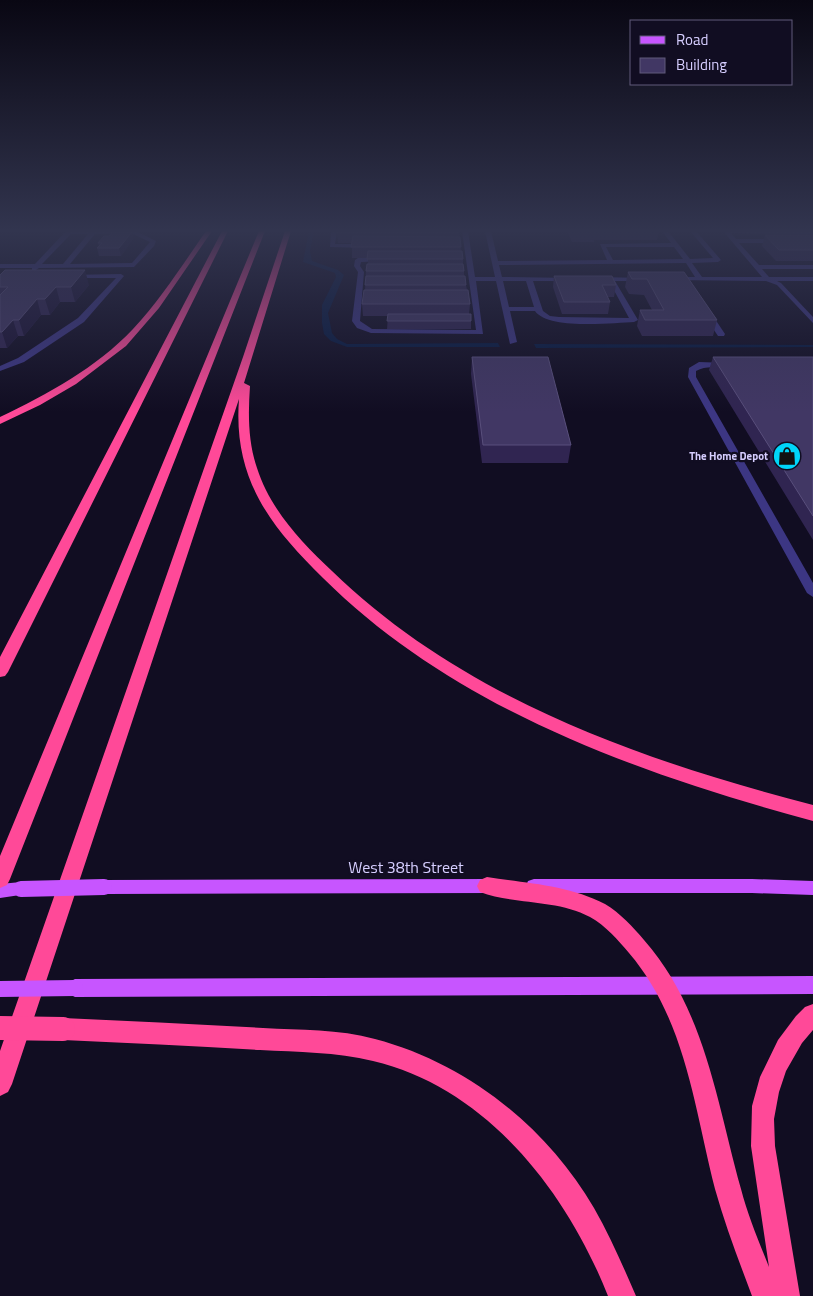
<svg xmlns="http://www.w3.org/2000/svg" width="813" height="1296" font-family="'Titillium Web',sans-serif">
	<rect width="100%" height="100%" fill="#110d22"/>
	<path fill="#071a41" d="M309,231h5l-4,20 2,10 26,9 6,5 -16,38 4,20 5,6 10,5 151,-1 2,4h-153l-16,-6 -7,-7 -2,-11v-18l14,-28 -1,-4 -32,-11z
		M534,344l279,1v2l-277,1z"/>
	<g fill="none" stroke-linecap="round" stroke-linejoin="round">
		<path fill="#3c3683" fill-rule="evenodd" d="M66,231h70l20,10 -2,5 -20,21 -95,1 -5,3 -2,-1v-2h-32v-4h35zM131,233l19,9 -18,21 -62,1 25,-30zM71,234h17l-25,30h-21z
			M331,231h6l-2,13h34l3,2 -3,2 -39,-1z
			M462,231h6l7,46h20l-10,-46h6l7,30 109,-1 -7,-16 71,-1 -9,-12h6l22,28 23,-1 -23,-27h6l25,29 -3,2 -26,1 10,14h60l-39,-46h90v3l-82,-1 5,6h77v4h-74l20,22h54v4h-51l7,8h44v4h-36l4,2 32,34v6l-36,-38 -11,-4 -95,-1 -1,-1 3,-2h22l-9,-14 -187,2 3,12 71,1 1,1 -3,2h-38l10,30 7,5 9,1 70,1 -20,-37 -14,-2 3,-2 47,1 1,1 -3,2h-28l23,39 -4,2c-21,1 -86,8 -99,-11h-25l7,31 -7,2 -14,-63h-20l7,53 -112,-1 -14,-5 -5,-7 6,-49 -4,-6 1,-6 3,-2h25l3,2 -1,1 -24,1 -1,4 4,6 -4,49 12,8 104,1zM606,247h68l9,12 -70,1zM503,281h23l8,26h-25z
			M68,275l53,-1 3,2 -40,46 -60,40 -24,9v-5l18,-8 60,-40 38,-40h-46l-2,-1z
			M703,310h6l16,24 -1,2h-6l-16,-24z
			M699,362l29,1 4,2c-10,6 -23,-2 -36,6v6l117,206v14l-6,-4 -119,-216 1,-9z"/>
		<path fill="#c755ff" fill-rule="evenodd" d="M494,879l6,2 2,5 -2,5 -6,2 -390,1 -6,-2 -2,-5 2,-5 6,-2z
			M534,879h218l61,2v14l-61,-2h-218l-6,-2 -2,-5 2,-5z
			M21,882l6,2 2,5 -2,5 -27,4v-14z
			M813,976v18l-738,3 -6,-3 -3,-6 3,-6 6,-3z"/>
		<path fill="#ff4998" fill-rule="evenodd" d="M206,231h6l-53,77 -33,38 -50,38 -36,21 -40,19v-7c48,-23 96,-49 133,-88 28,-30 50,-65 73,-98z
			M222,231h6l-220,441 -3,4 -5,1v-20z
			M259,231h6l-255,648 -3,6 -7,3v-32z
			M285,231h6l-47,152 6,3c-2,28 -2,56 7,82 13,41 44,74 75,103 131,127 308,189 481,234v16c-176,-48 -358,-112 -490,-243 -54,-53 -90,-100 -84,-179l-227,685 -4,8 -8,4v-45l243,-694z
			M487,877c39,6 82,8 118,27 15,9 28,23 39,36 61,69 73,163 97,249 7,27 18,53 28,78l-18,-121 1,-40 8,-29 18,-37 18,-24 9,-9 8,-3v26l-11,13 -16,28 -7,21 -5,27 1,27 25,150h-48c-13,-35 -27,-71 -37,-107 -21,-82 -29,-169 -86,-236 -11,-13 -23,-27 -39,-36 -34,-18 -75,-12 -110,-25l-3,-6 3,-6z
			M63,1018c67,3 133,6 200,10 37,2 76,1 112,11 91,24 171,87 219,169 16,28 29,58 42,88h-28c-41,-104 -121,-208 -235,-235 -37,-9 -75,-9 -113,-11 -66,-4 -131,-7 -197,-10l-8,-3 -3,-8 3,-8z"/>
		<path stroke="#c755ff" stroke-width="16" d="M21,889l83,-2
			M0,989l75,-1"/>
		<path stroke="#ff4998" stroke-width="24" d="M0,1028l63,1"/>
	</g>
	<path fill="#302551" d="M567,231h92l-2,9h-63v2h-22z
		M132,232l1,7 -12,17h-22l-2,-8 2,-2 -1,-3 11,-7z
		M337,233h122l2,18 2,8v5l1,7v5l6,28 -1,10 2,7v8h-84l1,-13h-25l-1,-12 3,-14 1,-19 2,-7v-6h-16v-15h-14z
		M765,235h48v26h-37l-14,-15z
		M628,272h56l33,48 -4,16h-71l-5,-10 3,-16h12l-8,-15 -15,-1 -4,-7z
		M0,275l89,10 -14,17h-15l-10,13h-9l-17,21h-6l-11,12h-7z
		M554,276l62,9 -2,12h-7l3,5 -2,12h-46l-9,-27z
		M472,357l99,88 -3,18h-86l-11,-89z
		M713,357h100v183l-104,-170z"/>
	<path fill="#1c1436" d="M132,232l1,7 -12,17 -2,-8z
		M85,270l4,15 -14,17 -4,-15z
		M56,287l4,15 -10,13 -5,-16z
		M37,299l4,16 -17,21 -5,-16z
		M13,320l5,16 -11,12 -5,-16z"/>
	<path fill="#413764" stroke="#594f7c" d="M338,231h121v2h-122z
		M113,232h19l-13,16h-22l5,-5h-4l6,-7h5z
		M765,235h48v15h-34z
		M353,236l107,1 1,10h-110z
		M368,251h94l1,8h-96z
		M367,264h96l1,7h-98z
		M5,270h80l-14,17h-15l-11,12h-8l-18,21h-6l-11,12h-2v-37l8,-8h-8v-12z
		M628,272h56l33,48h-72l-5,-10h24l-17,-31h-15z
		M366,276h99l1,9h-101z
		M554,276h58l4,9h-14l8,17h-46z
		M364,290h104l2,14h-108z
		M388,314h83v7h-84z
		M472,357h76l23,88h-88z
		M713,357h100v159z"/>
	<linearGradient id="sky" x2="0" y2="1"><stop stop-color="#090713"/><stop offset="0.56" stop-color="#32354f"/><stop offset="1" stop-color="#32354f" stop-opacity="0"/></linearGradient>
	<rect width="813" height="412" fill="url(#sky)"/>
	<defs>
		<symbol id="shop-disc" viewBox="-11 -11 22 22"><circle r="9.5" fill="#00d5f9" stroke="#110d22"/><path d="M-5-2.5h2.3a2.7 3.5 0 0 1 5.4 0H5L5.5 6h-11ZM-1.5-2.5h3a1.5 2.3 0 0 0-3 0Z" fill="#111"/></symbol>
	</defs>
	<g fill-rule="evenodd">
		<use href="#shop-disc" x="771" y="440" width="32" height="32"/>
	</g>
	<g text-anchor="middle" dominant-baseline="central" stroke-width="4.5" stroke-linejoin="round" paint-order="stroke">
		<g font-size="11" font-weight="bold" fill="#d6ceff" stroke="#110d22" text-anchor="end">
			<text x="768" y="456">The Home Depot</text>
		</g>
		<g font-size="16" fill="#d6ceff" stroke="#110d22">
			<text x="406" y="867">West 38th Street</text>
		</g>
	</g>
	<rect x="630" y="20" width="162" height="65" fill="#110d22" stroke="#605a7a"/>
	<rect x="640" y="36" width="25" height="8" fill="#c755ff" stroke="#605a7a"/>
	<text x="676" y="45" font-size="15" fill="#d6ceff">Road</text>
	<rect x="640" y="58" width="25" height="15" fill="#413764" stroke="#605a7a"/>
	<text x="676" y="70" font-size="15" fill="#d6ceff">Building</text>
</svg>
